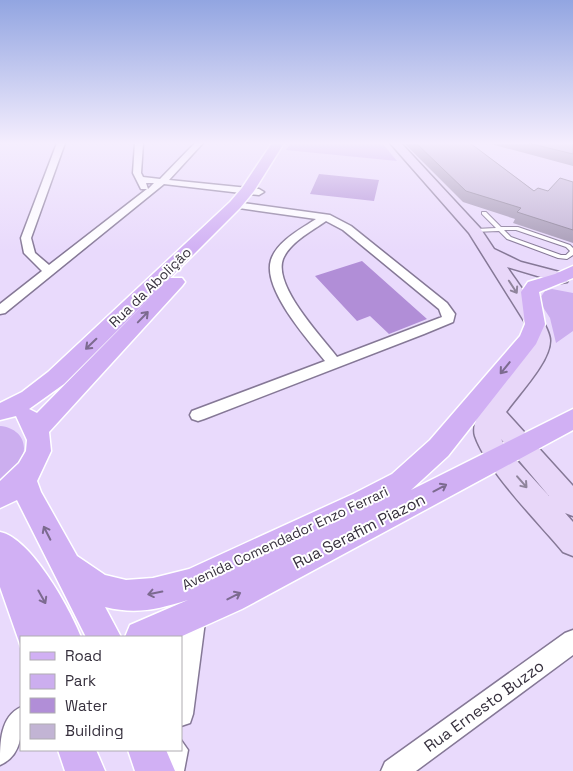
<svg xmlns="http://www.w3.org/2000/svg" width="573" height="771" font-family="'Space Grotesk',sans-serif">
	<rect width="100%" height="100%" fill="#e9dafc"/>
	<path fill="#ccaeef" d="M291,143h91l15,18 -111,-11z
		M552,289l21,4v38l-17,12 -6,-25 -9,-14 -1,-6 5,-7z
		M0,426c22,2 31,21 18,39 -5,6 -12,11 -18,16z"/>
	<path fill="#b18ed7" d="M319,174l60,6 -5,21 -64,-7z
		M362,261l65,58 -38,15 -19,-18 -13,5 -42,-45z"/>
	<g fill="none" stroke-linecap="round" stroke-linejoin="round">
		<defs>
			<path id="service" d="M482,212h4l15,15h17l52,18 3,3v7l-6,4 -9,-1 -51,-19 -8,-8 -26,1v-2l2,-1 21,-1 -14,-14zM504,230h12l50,17 4,4 -4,4h-5l-50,-18z"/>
			<path id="minor" d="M57,143h8l-34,95 4,15 14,12 98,-76h-6l-8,-16 2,-30h8l-2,30 2,4 17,2 35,-36h8l-34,37 90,9 5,3 -5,3 -95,-11 -159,129 -5,1v-10l42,-33 -18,-18 -3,-15zM146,183h8l-6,6z
				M235,202l95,13 21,11 96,77 8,11 -2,8 -29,12 -220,85 -6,2 -6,-2 -2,-4 2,-4 133,-50c-17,-21 -63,-72 -54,-101 6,-19 30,-31 45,-41l-84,-12v-4zM326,221l17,9 96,79 3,8 -105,40c-16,-21 -64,-71 -54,-98 7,-17 29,-28 43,-38z
				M195,603l8,3 3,8 -13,100 -3,9 -9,3v-89l6,-31z
				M573,630v25l-157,116h-35l4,-9 180,-129z
				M21,707c1,21 3,48 -21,58 0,-23 0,-48 21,-58z
				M181,740l7,10 -4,21h-26l4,-21h19z"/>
			<path id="secondary" d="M390,143h11l79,85 14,21 27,13 46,12 2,4 -2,4 -6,1 -54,-16c9,14 43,58 43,73 1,21 -32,55 -44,72l67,74v30l-8,-3 8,9v34l-10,-4c-25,-30 -76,-81 -88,-116 -9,-29 59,-71 56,-98 0,-4 -4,-10 -5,-14l-57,-91zM501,439l48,57 -41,-45z"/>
			<path id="primary" d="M272,143h12l-30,48 -14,17 -70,70h12l3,4 -3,4 -133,146 2,19 -14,30 4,11 36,64 28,19 21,5 27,-2 36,-9 164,-75 39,-20 38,-34 90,-104 5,-12 -4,-32 7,-10 27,-8 18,-8v12l-34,14 6,32 -9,20 -88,112 -37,34 162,-81v21l-331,179 -62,28h-55l5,-12 58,-25c-30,9 -51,15 -83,7l16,30h-35l-69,-137 -17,8v-27l19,-18 7,-12 1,-11 -11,-24 -16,4v-17l22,-11 26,-20 182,-170 12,-14zM151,297l-114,116 -8,-4 35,-25z
				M0,532c31,6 70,77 81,105h-60v10l-21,-60z
				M58,750h38l9,21h-40z
				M128,750h38l9,21h-40z"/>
		</defs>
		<use href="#service" stroke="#857896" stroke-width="2"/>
		<use href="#minor" stroke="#857896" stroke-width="3"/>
		<use href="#secondary" stroke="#857896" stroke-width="3"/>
		<use href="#primary" stroke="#fff" stroke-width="3"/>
		<use href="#service" fill="#fff" fill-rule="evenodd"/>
		<use href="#minor" fill="#fff" fill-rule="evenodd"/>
		<use href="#secondary" fill="#e8d7f9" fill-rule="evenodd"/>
		<use href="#primary" fill="#d1b0f4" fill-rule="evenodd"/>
	</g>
	<path fill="#a79bb6" d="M404,143h66l64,48h14l25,-9v61l-60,-20 2,-4 -52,-17z
		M487,143h86v23z"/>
	<path fill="#c2b4d4" stroke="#887e94" d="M416,143h54l64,48 4,-3 10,3 12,-13 13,4v48l-56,-18 4,-4 -55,-17z
		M528,143h45v11z"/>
	<defs><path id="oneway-shaft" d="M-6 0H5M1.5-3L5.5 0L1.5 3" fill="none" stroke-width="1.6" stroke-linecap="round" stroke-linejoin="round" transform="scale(1.25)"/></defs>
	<g stroke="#8f849b">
		<use href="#oneway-shaft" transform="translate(513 287) rotate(57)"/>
		<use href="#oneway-shaft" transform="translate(522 482) rotate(49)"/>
	</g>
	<g stroke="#7c6a8f">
		<use href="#oneway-shaft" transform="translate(143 317) rotate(-46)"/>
		<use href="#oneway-shaft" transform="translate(91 344) rotate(136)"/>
		<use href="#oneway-shaft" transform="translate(505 368) rotate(129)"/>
		<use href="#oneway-shaft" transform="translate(440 488) rotate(-28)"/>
		<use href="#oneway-shaft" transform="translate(47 533) rotate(-117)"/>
		<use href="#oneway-shaft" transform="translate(155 593) rotate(169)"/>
		<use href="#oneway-shaft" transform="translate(234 596) rotate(-27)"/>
		<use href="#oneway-shaft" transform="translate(42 597) rotate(61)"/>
	</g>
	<linearGradient id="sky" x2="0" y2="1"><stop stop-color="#92a5e1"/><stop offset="0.57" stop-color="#f5eefe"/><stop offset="1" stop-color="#f5eefe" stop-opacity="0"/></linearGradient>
	<rect width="573" height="251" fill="url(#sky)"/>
	<g text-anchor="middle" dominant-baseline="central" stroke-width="4" stroke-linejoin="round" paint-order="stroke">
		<g font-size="14" fill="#36303d" stroke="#fff">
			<text transform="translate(150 287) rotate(-44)">Rua da Abolição</text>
			<text transform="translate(285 538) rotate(-25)">Avenida Comendador Enzo Ferrari</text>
		</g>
		<g font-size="16" fill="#36303d" stroke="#fff">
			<text transform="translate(359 531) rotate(-27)">Rua Serafim Piazon</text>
			<text transform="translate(484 706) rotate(-36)">Rua Ernesto Buzzo</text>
		</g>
	</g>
	<rect x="20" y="636" width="162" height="115" fill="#ffffff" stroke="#afacb1"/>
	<rect x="30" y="652" width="25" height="8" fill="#d1b0f4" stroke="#afacb1"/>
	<text x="65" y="661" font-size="15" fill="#36303d">Road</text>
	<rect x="30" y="674" width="25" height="15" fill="#ccaeef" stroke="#afacb1"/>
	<text x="65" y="686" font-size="15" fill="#36303d">Park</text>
	<rect x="30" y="698" width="25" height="15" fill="#b18ed7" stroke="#afacb1"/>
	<text x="65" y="711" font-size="15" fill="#36303d">Water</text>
	<rect x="30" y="724" width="25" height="15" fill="#c2b4d4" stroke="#afacb1"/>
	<text x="65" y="736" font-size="15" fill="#36303d">Building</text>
</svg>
